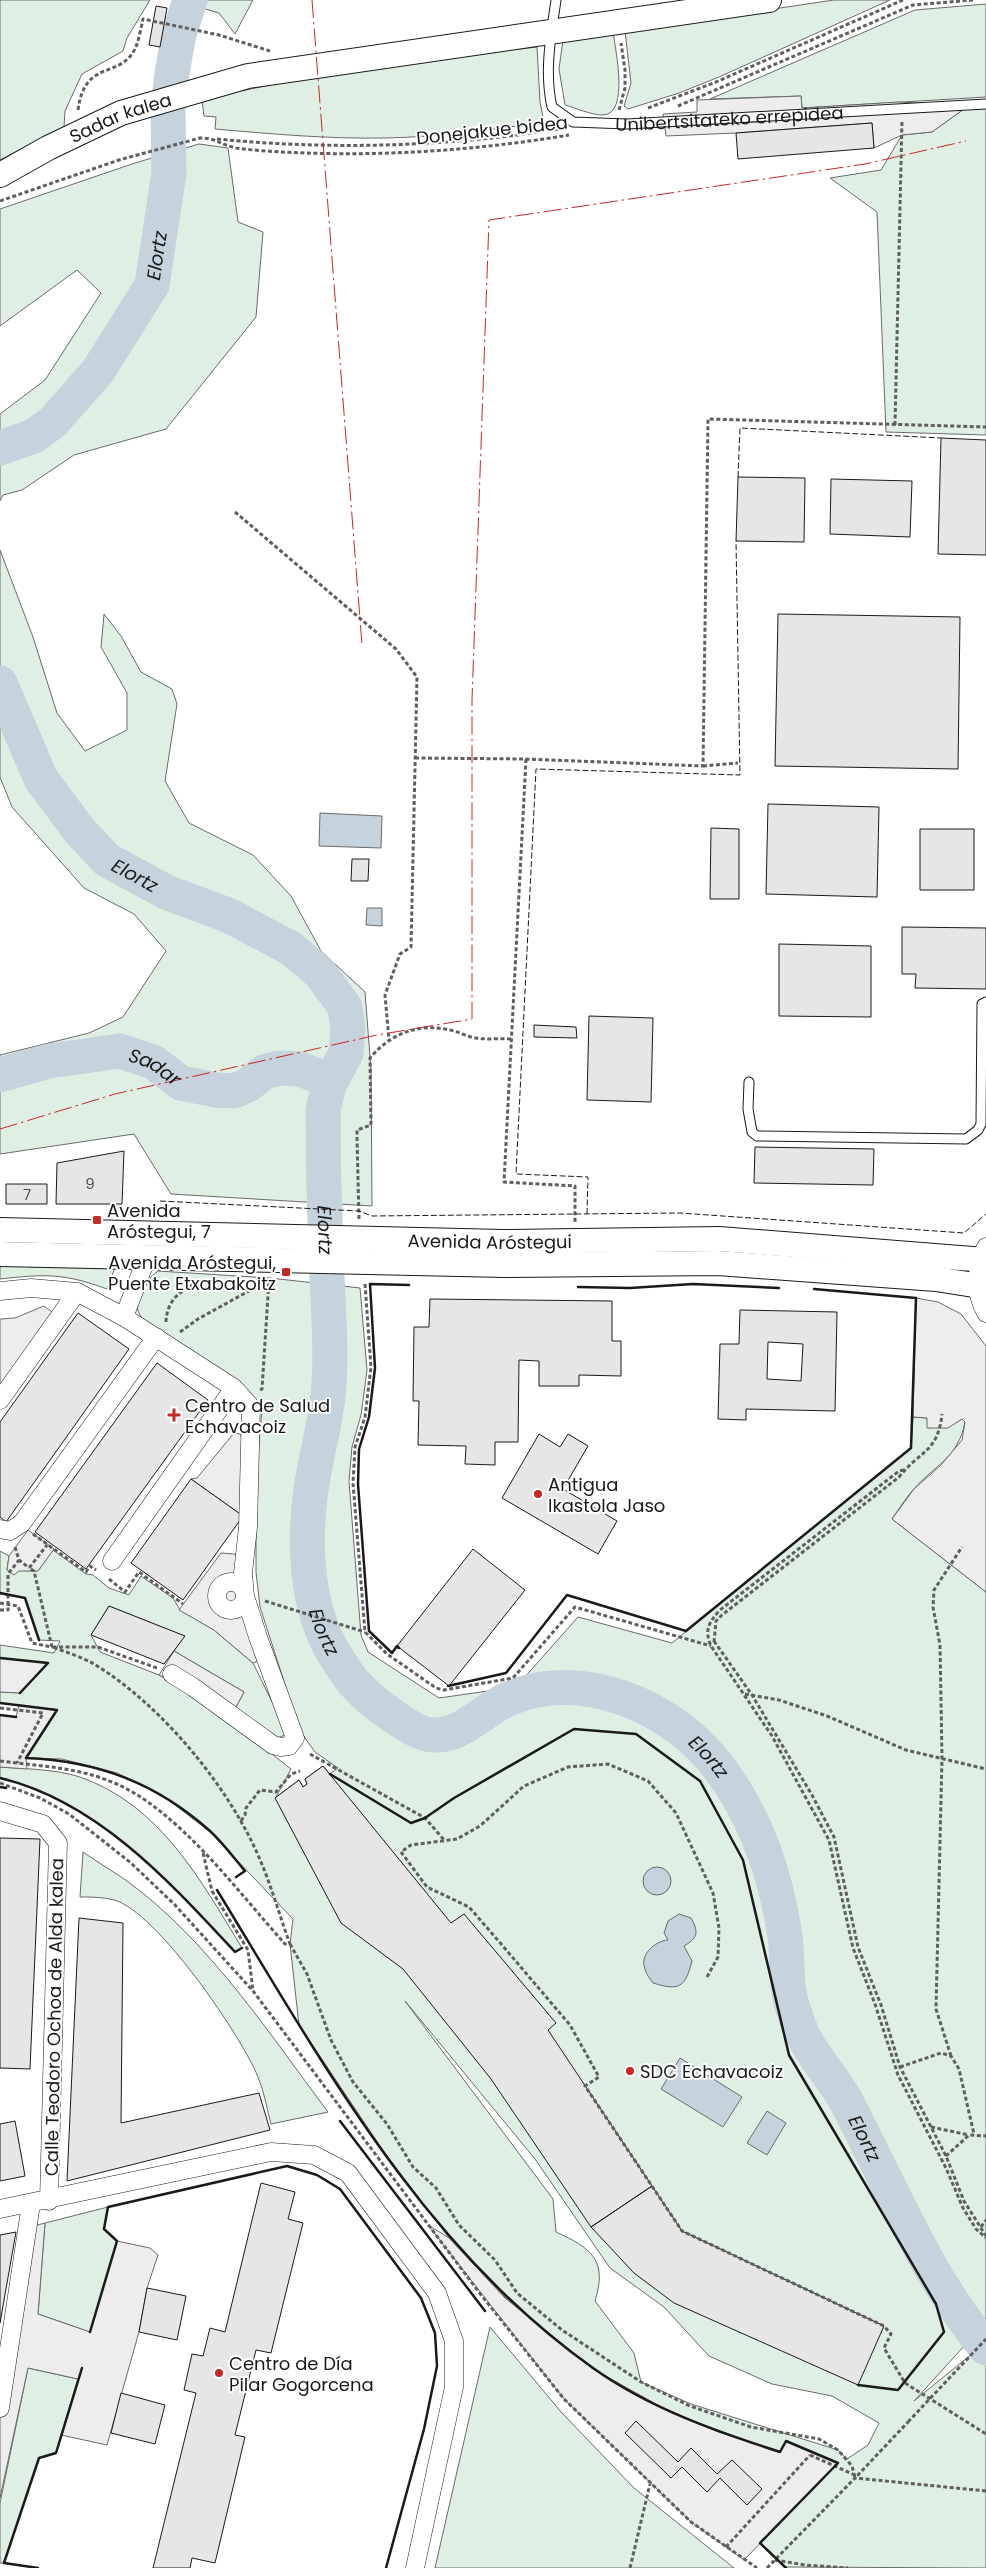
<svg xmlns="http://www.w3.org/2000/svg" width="986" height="2568" font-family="Poppins,sans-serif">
	<rect width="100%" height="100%" fill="#fff"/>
	<path fill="#e0efe3" stroke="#6a6a6a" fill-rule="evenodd" d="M0,0h150l-23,38 -4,13 -41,23 -17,37 -1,16 -64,33z
		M175,0h78l-18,34 -16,-21z
		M834,0h56l-171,77 -40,16 -51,16 -4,-3 7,-23 -6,-52z
		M986,4v93l-184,11 -1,-12 -91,3 205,-89z
		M613,32c2,16 17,82 -10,83 -12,0 -27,-7 -38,-10l-6,-36 4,-29z
		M537,47l3,55 4,20c-53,8 -106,15 -159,16 -57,1 -113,-4 -170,-9l1,-12 -12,-1 -2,-16c110,-27 223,-40 335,-53z
		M986,104v331l-100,-3 -9,-220 -47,-34 51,-8 21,-35 30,-3 36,-26z
		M199,144l29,4 10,74 25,10 -7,85 -90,112 -92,26 -52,35 -19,5 -3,6v-87l45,-34 56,-87 -24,-23 -77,56v-117l135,-46z
		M0,550l33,87 24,76 28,38 42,-21v-37l-26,-46 3,-33 17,22 20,36 31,17 5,15 -12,77 24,42 64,32 38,41 30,55 44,41 6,78 1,136 -201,-12 -37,-60 -134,20v-99l89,-22 34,-16 43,-66 -32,-37 -50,-26 -72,-81 -12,-30z
		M119,1257l-12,32c-43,-16 -63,-15 -107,-10v-15z
		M158,1271l112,7 90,10 7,82 -6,45 -9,32 -3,34 12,154 7,17 71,46 77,-11 62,-70 94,26 239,-195 2,-31 14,1 1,10 23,-3 11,-6 3,3c-7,37 -31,43 -52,68 -8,9 -14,19 -21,29l94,73v730l-72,79 59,-48 13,12v203l-201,-1 -25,-24 78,-80 -52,-22 -6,11 -62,-20 -57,-25 -68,-38 -88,-72 -56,-59 -67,-89 -83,-124 -9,-81 3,-25 -83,-87 -48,-37 -45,-22 -55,-14 -36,-1 31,-48 -57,-7v-11l20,1 28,-29 -48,-6v-13l54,8 6,-12 -21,-1 -14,-42 -25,-4v-43l9,5 -2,14 31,1 15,-21 33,24 7,1 16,13 20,7 12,-19 32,22 7,12 34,20 39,33 30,61 2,11 -10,4 -41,-28 10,-19 -70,-41 10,-15 -75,-30 -18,29 9,17 59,23 35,18 97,76 -15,28 23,-17 4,7 4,-3 -2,-5 18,-13 7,8 8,-6 -23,-16 -15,-21 -40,-124 -4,-35v-95l6,-68 -11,-11 -108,-77 -5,-10 -2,-15 11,-16zM405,2001l130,158 75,109 54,39 45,49 63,28 60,12 47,27 -11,22 -21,14 -9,-9 -147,-46 -50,-22 -7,-29 -39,-52c13,-41 -4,-53 -39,-69l-3,-33z
		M0,1767c26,2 55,2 80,10 80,28 120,102 162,171l-7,4c-65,-70 -138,-151 -235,-174z
		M83,1852c14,10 30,19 44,29 82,60 141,151 201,231l-57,12c-4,-15 -7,-33 -13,-47 -17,-42 -102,-166 -144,-177 -11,-3 -24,-3 -34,-3z
		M108,2207l-4,22 13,12 -27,91 -52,-18 7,-91z
		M490,2327l72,86 72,75 100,80h-299z
		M28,2368l50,11 -22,74 -17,5 -35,105h-4v-60z"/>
	<path fill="#ededed" stroke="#6a6a6a" d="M801,96l1,12 97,-6 69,4 -36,26 -30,3 -28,13 -2,-25 -136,10 -70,3 -3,-22 34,-2v-12z
		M916,1298l22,4 23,12 25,32v246l-94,-73 22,-30 27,-24 21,-25 3,-18 -3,-3 -14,9h-21v-10l-14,-1z
		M44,1306l8,6 -52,76v-69l15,-1z
		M234,1433l6,1 2,4 1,78 -52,-37 6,-1z
		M28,1530l26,19 -16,22h-19l-5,4 -7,-5 2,-14z
		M221,1553l24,2 20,103 -12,5 -39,-33 -35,-20z
		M174,1651l70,41 -10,19 -75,-36z
		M0,1658l48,5 -28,30 -20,-1z
		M19,1705l38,5 -31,48 1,11 -27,-2v-52l16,2z
		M45,2223l-7,91 52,18 27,-91 33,7 8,7 -11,33 -8,44 -32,113 -46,-10 17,-56 -50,-11 -28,130v-91l27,-179z
		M428,2225l21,13 56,60 88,71 68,38 57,25 62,19 6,-10 52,22 -94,97 -53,-38 -127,-123z"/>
	<path fill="#c6d2dc" stroke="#6a6a6a" d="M320,813l62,3 -1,32 -62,-2z
		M367,908h15v18l-16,-1z
		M643 1881a14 14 0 1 1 28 0a14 14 0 1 1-28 0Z
		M679,1914l12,4c8,14 7,20 -7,28l8,15c-7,27 -13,30 -39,22 -3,-4 -7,-9 -8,-14 -6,-14 10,-28 23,-29l-4,-7 4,-12z
		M680,2058l62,39 -19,30 -62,-38z
		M767,2111l19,12 -19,32 -20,-12z"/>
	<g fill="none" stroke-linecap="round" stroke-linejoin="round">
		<g stroke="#c6d2dc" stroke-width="35">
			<path id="s1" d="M0,448l34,-12 19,-14 45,-51 54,-86 17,-112 -1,-63 4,-37 7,-39 11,-34"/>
			<path id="s2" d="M0,683l41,96 38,51 28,30 59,32 64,24 62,33 28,24 25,34 3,22 -2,24 -17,32 -6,25c0,47 1,94 3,141 1,44 6,88 3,133 -2,38 -15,76 -19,114 -6,51 -3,109 23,154 7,11 15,25 24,34 14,15 56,48 75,49 29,2 50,-24 74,-35 74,-34 167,6 213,68 37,48 57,109 66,168 3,22 0,44 6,66 3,10 7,22 11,31 11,25 32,45 45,70 43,82 79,173 139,245"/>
			<path id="s3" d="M0,1075l49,-14 71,-10 33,11 28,21 35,7 18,1 14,-6 16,-13 15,-4 21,1 18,7 11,9"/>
		</g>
	</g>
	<path fill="#e6e6e6" stroke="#1a1a1a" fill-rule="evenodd" d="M156,6l11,2 -7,39 -11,-2z
		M872,123l2,25 -136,11 -2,-26z
		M941,438l45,2v115l-48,-1z
		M738,477l67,1 -1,64 -68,-1z
		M831,479l81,2 -2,56 -80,-3z
		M778,614l182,3 -2,152 -183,-3z
		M768,804l111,3 -2,90 -111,-3z
		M711,828l28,1v70h-29z
		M920,829h54v61h-54z
		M352,859h17l-1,22h-17z
		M902,927l84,1v61l-71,-1 1,-14h-14z
		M779,944l92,2v71l-92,-1z
		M589,1016l64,2 -2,84 -64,-2z
		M534,1025l42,2 1,11 -43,-1z
		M755,1147l119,2 -1,36 -119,-2z
		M124,1151l-2,53h-66l1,-41z
		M6,1184h41v20h-41z
		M430,1299l182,2v40h9v35l-42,-1v11h-40v-25l-20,-1 -1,82h-23v23l-30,-1 1,-18 -48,-1 1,-44h-6l1,-74h15z
		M740,1310l97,2 -2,99 -89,-2v11l-28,-1 2,-75h19zM768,1342l35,2 -2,37 -34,-2z
		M78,1313l51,36 -123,173 -6,-5v-95z
		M157,1363l51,37 -122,169 -51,-37z
		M539,1434l21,13 8,-13 20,12 -25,43 54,32 -19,33 -96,-56z
		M191,1479l52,37 -60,84 -52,-37z
		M473,1549l52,41 -76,96 -52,-40z
		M109,1606l76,30 -21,28 -73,-29z
		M323,1766l128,157 13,-9 92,109 -8,7 104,156 -61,41 -100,-148 -88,-110 -62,-46 -66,-125 24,-18 4,7 4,-3 -2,-5z
		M0,1838l40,1 -10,230 -30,-1z
		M79,1918l44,5 -2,200 138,-30 11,37 -203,51z
		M15,2121l10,55 -25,5v-57z
		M261,2183l34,9 -7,27 15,4 -32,130 -15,-3 -21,85 10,2 -30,126 -23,-5 -2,10h-37l43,-175 -12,-3 8,-36 11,2 7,-28 15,4z
		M652,2186l30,45 202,95 -26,59 -184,-82 -40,-30 -43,-46z
		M16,2232l-16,91v-88z
		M147,2288l39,8 -9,44 -38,-8z
		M121,2393l44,12 -10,39 -44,-11z
		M636,2421l42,41 13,-14 26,26 15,-14 30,29 -15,16 -27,-27 -13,14 -25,-25 -11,11 -46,-45z"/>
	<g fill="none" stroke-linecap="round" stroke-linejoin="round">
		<defs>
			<g id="lane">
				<path id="s4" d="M556,0c-5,35 -12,72 -4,107l21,15 54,2 359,-20"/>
				<path d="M749,1082l-1,27 4,23 5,4 209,3 12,-9 3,-6 1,-120 4,-2"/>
			</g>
			<path id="street" d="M986,1247c-10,21 -12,45 0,66
				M0,1291l31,-3 46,4 47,25 110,71 17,19 -3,120 -5,46 2,23 13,41 37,101 -6,8 -8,1 -8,-2 -80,-58 -21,-13
				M124,1317l18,-47 6,-12
				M0,1400l77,-108
				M0,1529l10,2 12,-8 134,-186
				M112,1561l122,-173
				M217 1596a14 14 0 1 1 28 0a14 14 0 1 1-28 0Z
				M0,1811l43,13 15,19 -9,358
				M0,2209l271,-57 43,3 34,18 89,120 17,48v46l-39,181
				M0,2408l31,-204"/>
			<g id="secondary">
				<path id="s5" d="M0,175l48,-27 73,-35 127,-37 521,-76"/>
				<path id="s6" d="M0,1230l503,12 216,-3 267,21"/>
				<path d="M0,1254l505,11 213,-2 218,16 50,8"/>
			</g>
		</defs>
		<use href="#lane" stroke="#1a1a1a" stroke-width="11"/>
		<use href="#street" stroke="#1a1a1a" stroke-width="19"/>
		<use href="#secondary" stroke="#1a1a1a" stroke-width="26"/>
		<path stroke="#5f5f5f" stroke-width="3" stroke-dasharray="4 2.5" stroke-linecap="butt" d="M678,106l235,-101 60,-5
			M648,108l68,-26 187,-82
			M78,110c7,-52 41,-30 57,-61 4,-9 6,-21 8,-30l76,16 51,16
			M619,110l6,-22v-18l-4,-27
			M217,139c114,11 229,8 342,-10
			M0,201l119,-41 81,-22c17,0 21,7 36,10 14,2 30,3 45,4 97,5 192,-1 288,-17
			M895,425l7,-304
			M235,512l161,137 21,28 -6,270 -11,7 -15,41 4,45
			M415,758l111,1 177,7 5,-347 278,8
			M526,759l-22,423 71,4v36
			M703,766l35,-3
			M359,1219l-2,-81v-8l14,-5 -1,-67c22,-26 51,-36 84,-27 7,2 14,6 22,7 11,2 24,0 35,1
			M365,1284l6,83 -6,50 -10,30 -2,36 12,149 22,22 49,34 8,2 69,-12 62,-71 136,39
			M166,1322c1,-23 15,-32 35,-41
			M180,1332l18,-13 69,-38
			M260,1390l2,-1 7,-109
			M904,1470l-5,1 -179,139c-11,12 -16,20 -9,36l61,90 57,104 24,108 22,56 23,71 48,93 17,40 13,21 10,9
			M33,1534l53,38 4,-6 6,4
			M15,1547l4,13 10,8
			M109,1579l16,13 14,-20 44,32
			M265,1601l100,31
			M0,1603l18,3 14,37 20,4 -18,-76 -5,-3 18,-23
			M0,1610h8v-36l11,-14
			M714,1641l38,54 60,100 22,42 24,110 23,58 19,62 46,89 18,45 22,35
			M714,1642l2,-21 6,-6 177,-138c20,-26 39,-24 43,-63
			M745,1694l34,6 48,16 79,34 80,19
			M0,1708l43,5 -26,50
			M310,1754l115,64 20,23
			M0,1761c38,5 76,6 112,21 65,26 126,110 173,162h5c-10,-27 -18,-56 -29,-82 -30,-73 -99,-157 -167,-198 -12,-7 -28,-12 -42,-17h46l59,21
			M0,1783l40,15 29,16 62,49 44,42 78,86 225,300 86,108 127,123 66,46
			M241,1821l4,-6 1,-7 14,-18 16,2 15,-18 9,-3
			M203,1853l9,38 36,59 5,41
			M290,1944l17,30 24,66 22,42 34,42 26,43 23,21 23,37 36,35 22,33 45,37 79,52 49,24 61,21 68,12 19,11 14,16 3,12
			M707,1977l11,-20 1,-29 -6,-35 -37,-80 -28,-32 -40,-17 -40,3 -44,19 -44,40 -23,13 -46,6 -10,7 26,35 42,20 33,38 68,80 29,52 -14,9 97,145 202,95 7,8 -7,14 21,35 81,51
			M951,2056l-15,-47 6,-251 -2,-113 -7,-38 1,-17 28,-43
			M900,2067l41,-14 10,3 8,13 15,65
			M931,2127l38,8
			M946,2156l23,-21 17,1
			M981,2227l5,-7
			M908,2422l78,-83
			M726,2547l84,-92
			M775,2560l30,5 43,3
			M630,2568l20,-84
			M767,2568l88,-90 131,13"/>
		<use href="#lane" stroke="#fff" stroke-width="9"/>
		<use href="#street" stroke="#fff" stroke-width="18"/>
		<use href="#secondary" stroke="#fff" stroke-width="24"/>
		<path stroke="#5f5f5f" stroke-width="3" stroke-dasharray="4 2.5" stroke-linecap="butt" d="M810,2455l47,21 51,-54"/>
		<path stroke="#1a1a1a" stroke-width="1" stroke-dasharray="6 2.5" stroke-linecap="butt" d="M738,477l2,-49 201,10
			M160,1201l199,10 13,5 308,-3 284,20 22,-19
			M587,1214l1,-37 -72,-3 20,-405 204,6 -4,-234"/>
		<path stroke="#1a1a1a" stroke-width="2.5" d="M578,1287l52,1 63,-4 86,4
			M0,1593l25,5 14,42
			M399,1648l-2,-2 -5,7 -23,-22 -11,-147 1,-35 10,-32 6,-49 -5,-84 39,1
			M0,1658l48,5 -28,30
			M448,1686l58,-13 61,-78 119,36 225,-183 5,-150 -102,-9
			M0,1703l57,7 -31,48c72,3 130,25 184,73 13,12 24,27 35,40l-9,6
			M0,1715l16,2
			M330,1774l81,49 14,-5 29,-20 120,-69 62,5 64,47 43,79 46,195 147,249 8,28 -46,58 -40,-5
			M0,1778c97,23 170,104 235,174l7,-4
			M0,1787l6,1
			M217,1890c105,172 207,359 376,478 56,40 122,63 187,84l6,-11 52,22 -78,80 26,25
			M340,2121l145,190
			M90,2332l27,-91 -13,-12 4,-22 179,-41 30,9 23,14 81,109 14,35 2,33 -13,63 -38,139
			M38,2568l-34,-5 35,-105 17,-5 26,-85"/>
		<path stroke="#c62828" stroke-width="1" stroke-dasharray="18 4 2.5 4" stroke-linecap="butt" d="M312,0l50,645
			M0,1129l115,-35 262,-59 95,-16v-319l17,-480 376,-56 101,-23"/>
	</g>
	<g fill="#c62828" stroke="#fff" stroke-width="2">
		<rect x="92" y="1215" width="10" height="10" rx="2.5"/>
		<rect x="281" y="1267" width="10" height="10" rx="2.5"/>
		<path d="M171.5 1407.5h5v5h5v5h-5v5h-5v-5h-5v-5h5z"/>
		<circle cx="538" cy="1494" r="5"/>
		<circle cx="630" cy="2071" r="5"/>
		<circle cx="219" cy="2373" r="5"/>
	</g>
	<g text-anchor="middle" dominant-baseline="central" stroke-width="4" stroke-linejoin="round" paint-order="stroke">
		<g font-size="15" fill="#4d4d4d">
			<text x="90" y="1183">9</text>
			<text x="27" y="1194">7</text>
		</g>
		<g font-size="18" fill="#1a1a1a" stroke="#fff">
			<text stroke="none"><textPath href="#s5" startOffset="134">Sadar kalea</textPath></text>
			<text stroke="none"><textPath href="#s4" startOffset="290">Unibertsitateko errepidea</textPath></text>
			<text transform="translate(492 130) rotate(-6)">Donejakue bidea</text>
			<text stroke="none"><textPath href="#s6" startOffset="490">Avenida Aróstegui</textPath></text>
			<text transform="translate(54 2017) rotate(-89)">Calle Teodoro Ochoa de Alda kalea</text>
		</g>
		<g font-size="18" fill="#1a1a1a" stroke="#fff" text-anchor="start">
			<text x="107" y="1210">Avenida<tspan x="107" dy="21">Aróstegui, 7</tspan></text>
			<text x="276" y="1262" text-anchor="end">Avenida Aróstegui,<tspan x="276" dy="21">Puente Etxabakoitz</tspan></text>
			<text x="185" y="1405">Centro de Salud<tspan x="185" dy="21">Echavacoiz</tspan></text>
			<text x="548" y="1484">Antigua<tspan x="548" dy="21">Ikastola Jaso</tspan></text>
			<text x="640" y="2071">SDC Echavacoiz</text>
			<text x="229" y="2363">Centro de Día<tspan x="229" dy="21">Pilar Gogorcena</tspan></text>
		</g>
		<g font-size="19" font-style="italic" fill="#1a1a1a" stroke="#fff">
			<text stroke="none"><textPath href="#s1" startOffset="259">Elortz</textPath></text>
			<text stroke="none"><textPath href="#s2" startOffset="241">Elortz</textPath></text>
			<text stroke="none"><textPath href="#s3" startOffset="161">Sadar</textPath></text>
			<text stroke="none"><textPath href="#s2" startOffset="722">Elortz</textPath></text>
			<text stroke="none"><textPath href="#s2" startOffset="1128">Elortz</textPath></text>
			<text stroke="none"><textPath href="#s2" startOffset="1591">Elortz</textPath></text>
			<text stroke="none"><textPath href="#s2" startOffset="2011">Elortz</textPath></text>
		</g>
	</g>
</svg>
